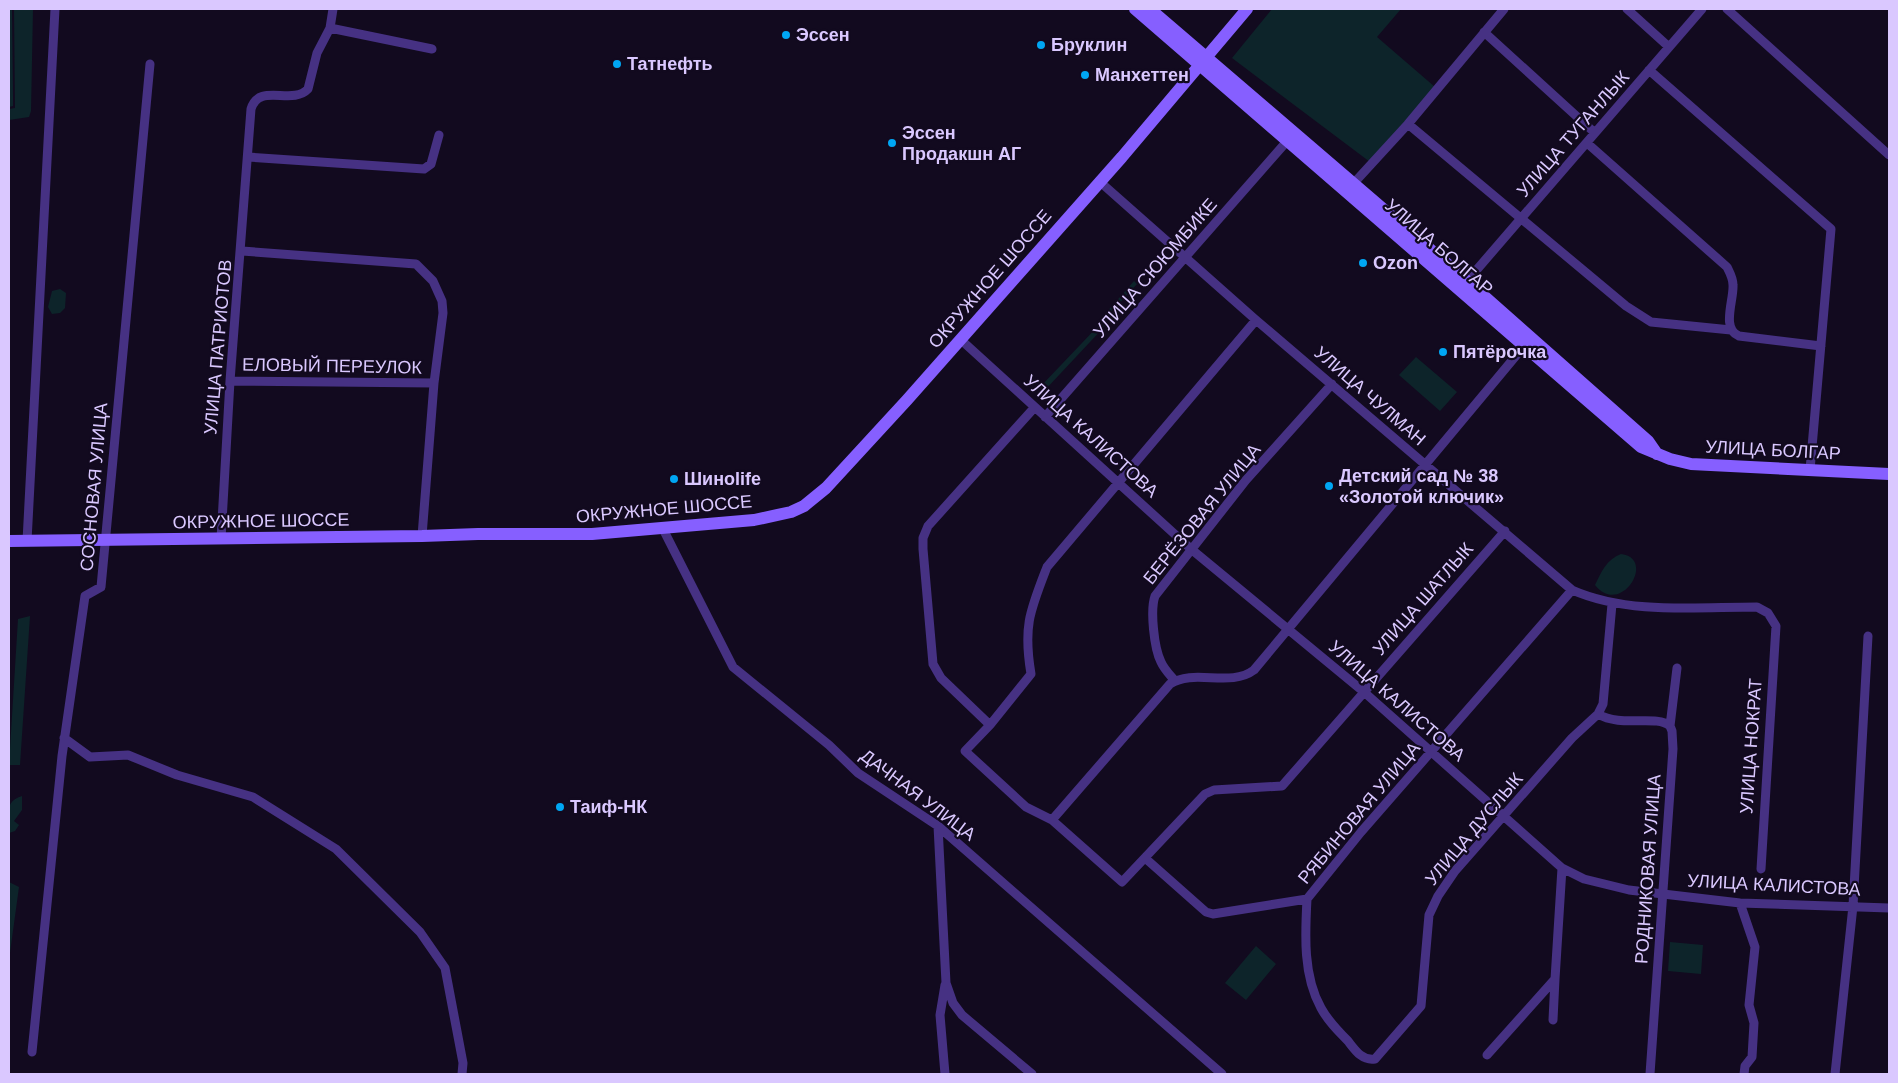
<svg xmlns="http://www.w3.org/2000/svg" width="1898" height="1083" font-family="Arial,sans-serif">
	<rect width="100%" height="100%" fill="#120a1f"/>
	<path fill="#0d242a" d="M9,9h3l1,87v10l-4,1z
		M14,9h19l-2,102 -2,6 -20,3v-11l6,-1z
		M1272,9h129l-24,28 58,50 -65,75 -138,-104z
		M1134,281l3,3 -29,32 -3,-2z
		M60,289l6,4 -1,15 -5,5 -8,1 -4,-7 4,-16z
		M1101,323l4,3 -60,64 -4,-4z
		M1416,357l41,35 -17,19 -41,-36z
		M1621,554c36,4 0,64 -26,31 6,-13 12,-26 26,-31z
		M30,616l-10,149h-11l9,-146z
		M22,796v14l-8,11 5,4 -4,6 -6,2c0,-17 -6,-31 13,-37z
		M9,882l10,5 -10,73z
		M1670,942l33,3 -2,29 -33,-3z
		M1256,946l20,18 -30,36 -21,-17z"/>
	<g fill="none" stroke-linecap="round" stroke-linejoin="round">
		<path stroke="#463183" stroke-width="9" d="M1627,9l42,38
			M1727,9l162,146
			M330,28l102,21
			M1484,32l111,101
			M1649,70l182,159 -21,241
			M1408,124l218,182 25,16 80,8
			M1587,143l140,124c3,6 6,11 6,18 1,15 -12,44 6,51l82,10
			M248,157l176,12 7,-5 8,-29
			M1099,181l157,139 316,270c57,25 125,17 185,17l11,6 8,13 -15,243
			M1353,184l55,-60 96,-115
			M242,251l174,13 17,17 9,20 1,12 -9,70 -12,153
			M1467,281l235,-272
			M960,339l231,210 173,143 198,176 22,11 45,11 111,13 149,5
			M230,381l204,2
			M1034,408l-106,118 -5,12v11l10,115 8,14 49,47 -25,26 61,56 26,13 70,62 83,-88 9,-4 68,-4 223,-255
			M1045,417l243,-277
			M662,527l71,140 96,78 29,28 80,53 284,248
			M221,539l9,-158 21,-272c8,-27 41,-3 57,-20l9,-36 13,-25 3,-19
			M27,541l28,-532
			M1175,681c-5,-6 -11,-12 -14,-19 -7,-14 -11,-52 -6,-66l91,-116 86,-96
			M1598,714c23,14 58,0 72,12
			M990,725l41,-51c-8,-48 -1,-63 16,-107l209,-247
			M64,738l26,19 38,-2 49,20 76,22 83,52 84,83 25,36 18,95 -1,11
			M1052,820l118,-136c24,-16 60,4 84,-14l271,-325
			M938,826l8,157 7,20 9,12 70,59
			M1145,858l61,54 7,2 94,-15 54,-67 211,-242
			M1307,899c-2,36 -4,77 14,109 7,13 17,23 27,33 7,9 14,20 27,18l46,-53 8,-91 9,-19 17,-25 117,-133 26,-24 5,-10 9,-100
			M1740,903l15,44 -6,58 5,18 -2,34 -7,9 -1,8
			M1553,1020l2,-41
			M32,1052l30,-296 23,-160 16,-9 49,-523
			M1487,1055l68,-76 7,-111
			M945,1074l-5,-59 5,-30
			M1650,1074l23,-325 -1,-18 -2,-5 7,-58
			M1835,1074l18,-168 15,-270"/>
		<path stroke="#865fff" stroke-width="12" d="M1135,9l506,438 29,12 21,5 198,10
			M1150,9l317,272 181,160 9,13
			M9,541l413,-5 56,-2h114l162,-14 37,-8 13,-6 22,-18 81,-88 215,-243 125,-148"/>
	</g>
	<g fill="#00a6f3" stroke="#120a1f" stroke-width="2">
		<circle cx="786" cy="35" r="5"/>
		<circle cx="1041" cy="45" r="5"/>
		<circle cx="617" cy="64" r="5"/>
		<circle cx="1085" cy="75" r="5"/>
		<circle cx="892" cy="143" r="5"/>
		<circle cx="1363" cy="263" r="5"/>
		<circle cx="1443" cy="352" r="5"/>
		<circle cx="674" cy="479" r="5"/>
		<circle cx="1329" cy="486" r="5"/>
		<circle cx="560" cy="807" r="5"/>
	</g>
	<g text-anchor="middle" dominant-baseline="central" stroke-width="4.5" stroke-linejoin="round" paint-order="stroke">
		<g font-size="18" font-weight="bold" fill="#dac8ff" stroke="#120a1f" text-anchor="start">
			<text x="796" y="35">Эссен</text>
			<text x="1051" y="45">Бруклин</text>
			<text x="627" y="64">Татнефть</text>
			<text x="1095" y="75">Манхеттен</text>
			<text x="902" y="133">Эссен<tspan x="902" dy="21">Продакшн АГ</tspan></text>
			<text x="1373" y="263">Ozon</text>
			<text x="1453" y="352">Пятёрочка</text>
			<text x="1339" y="476">Детский сад № 38<tspan x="1339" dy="21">«Золотой ключик»</tspan></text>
			<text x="684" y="479">Шиноlife</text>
			<text x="570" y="807">Таиф-НК</text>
		</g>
		<g font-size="18" fill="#dac8ff" stroke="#120a1f">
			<text transform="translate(1573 134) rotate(-49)">УЛИЦА ТУГАНЛЫК</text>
			<text transform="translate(1439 247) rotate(41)">УЛИЦА БОЛГАР</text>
			<text transform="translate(1155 268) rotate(-49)">УЛИЦА СЮЮМБИКЕ</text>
			<text transform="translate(990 279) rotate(-49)">ОКРУЖНОЕ ШОССЕ</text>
			<text transform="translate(218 347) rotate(-85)">УЛИЦА ПАТРИОТОВ</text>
			<text transform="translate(332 366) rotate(1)">ЕЛОВЫЙ ПЕРЕУЛОК</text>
			<text transform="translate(1370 396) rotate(41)">УЛИЦА ЧУЛМАН</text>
			<text transform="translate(1091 436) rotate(42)">УЛИЦА КАЛИСТОВА</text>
			<text transform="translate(1773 450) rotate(3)">УЛИЦА БОЛГАР</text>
			<text transform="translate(94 487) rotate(-85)">СОСНОВАЯ УЛИЦА</text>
			<text transform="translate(664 509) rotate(-5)">ОКРУЖНОЕ ШОССЕ</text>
			<text transform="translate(1202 514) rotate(-51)">БЕРЁЗОВАЯ УЛИЦА</text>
			<text transform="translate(261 521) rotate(-1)">ОКРУЖНОЕ ШОССЕ</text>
			<text transform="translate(1423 599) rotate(-49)">УЛИЦА ШАТЛЫК</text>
			<text transform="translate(1397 701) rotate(41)">УЛИЦА КАЛИСТОВА</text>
			<text transform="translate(1751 746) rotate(-86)">УЛИЦА НОКРАТ</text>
			<text transform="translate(918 795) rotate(37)">ДАЧНАЯ УЛИЦА</text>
			<text transform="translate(1359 813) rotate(-50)">РЯБИНОВАЯ УЛИЦА</text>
			<text transform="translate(1474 829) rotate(-50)">УЛИЦА ДУСЛЫК</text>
			<text transform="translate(1648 869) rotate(-86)">РОДНИКОВАЯ УЛИЦА</text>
			<text transform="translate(1774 885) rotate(3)">УЛИЦА КАЛИСТОВА</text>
		</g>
	</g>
	<rect width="1898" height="1083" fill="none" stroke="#dac8ff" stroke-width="20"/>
</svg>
